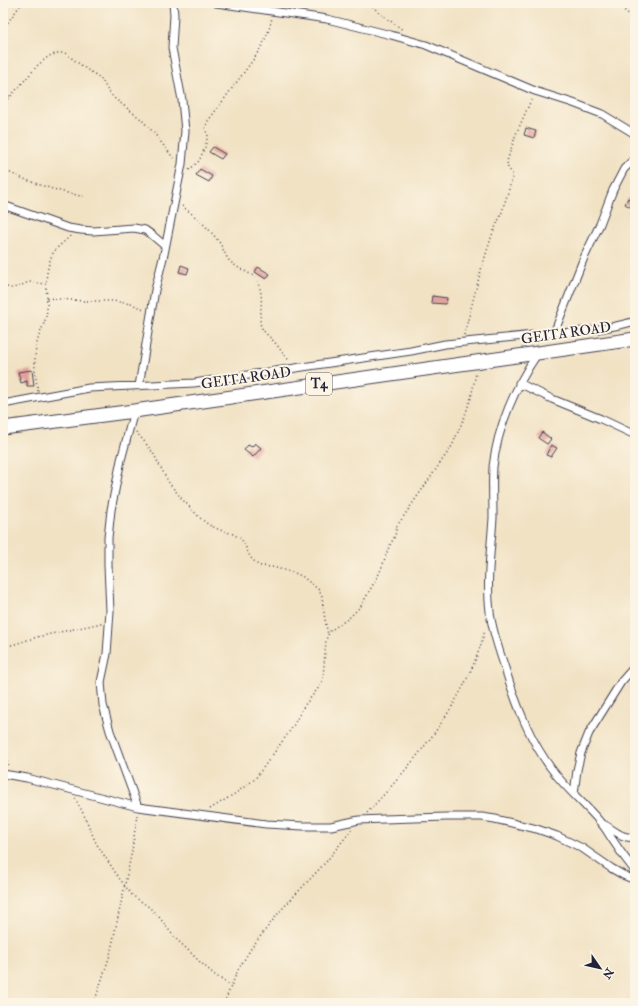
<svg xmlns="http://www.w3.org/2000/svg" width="638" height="1006" font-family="'IM FELL Double Pica',serif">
	<rect width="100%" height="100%" fill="#fcf5e5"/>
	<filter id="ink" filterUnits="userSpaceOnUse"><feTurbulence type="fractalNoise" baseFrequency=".025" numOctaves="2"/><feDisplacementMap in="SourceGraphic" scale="8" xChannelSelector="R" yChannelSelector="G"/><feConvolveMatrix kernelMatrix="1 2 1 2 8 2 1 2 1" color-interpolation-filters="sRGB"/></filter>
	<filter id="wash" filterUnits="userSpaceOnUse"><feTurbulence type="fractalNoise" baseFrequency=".012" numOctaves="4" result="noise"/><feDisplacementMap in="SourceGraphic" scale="16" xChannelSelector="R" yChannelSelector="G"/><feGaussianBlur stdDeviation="0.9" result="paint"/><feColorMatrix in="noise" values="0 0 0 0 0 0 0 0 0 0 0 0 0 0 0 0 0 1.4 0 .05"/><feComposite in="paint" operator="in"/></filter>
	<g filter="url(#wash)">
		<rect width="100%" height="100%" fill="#f1e2c4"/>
		<g id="blocks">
			<path fill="#e2a19b" d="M526,128l10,3 -2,7 -10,-3z
				M213,147l12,7 -4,5 -12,-7z
				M200,169l12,7 -3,6 -13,-7z
				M628,198l7,3v9l-10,-6z
				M181,265l8,3 -2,6 -8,-2z
				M258,267l12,7 -4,5 -11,-7z
				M432,296l15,2 -1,6 -15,-1z
				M32,370l2,16h-7v-5l-6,2 -3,-11z
				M542,432l9,7 -4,5 -9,-6z
				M255,443l6,5 -8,9 -9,-7 4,-5 4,2z
				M551,445l6,3 -6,9 -5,-2z"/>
		</g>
	</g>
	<g filter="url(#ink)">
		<use href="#blocks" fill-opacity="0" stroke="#413f50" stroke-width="1"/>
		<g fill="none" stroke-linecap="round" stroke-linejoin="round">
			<defs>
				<path id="street" d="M216,3l111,16 64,16 35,10 109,46 38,12 29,11 33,20
					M3,205l65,23 13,2 12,1 41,-3 11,2 7,5 13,11
					M554,333l29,-73 17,-36 13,-34 11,-21 11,-11
					M538,353c-22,32 -41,75 -45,114 -1,17 0,34 0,51 -2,31 -7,63 -3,94 2,18 8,35 14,53 12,39 26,78 53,111 13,16 30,30 43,46 5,5 8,11 12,17 7,11 15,22 23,32
					M519,383l33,16 49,20 34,16
					M139,386l16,-96 9,-36 18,-90 3,-33 -3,-31 -10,-52 2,-33 -1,-12
					M3,404l86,-16 105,-5 217,-32 34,-7 109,-11c27,-1 55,-4 81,-12
					M134,411l-13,49 -10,50 -3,28v27l2,46 -3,43 -6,28 2,23 7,26 28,76
					M3,774l24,4 111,29 128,17 37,2h28l28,-6 25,-1 62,-2h36l13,2 42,10 20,7 25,12 29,20 12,7 12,5
					M574,794l3,-24 4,-17 8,-20 32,-51 14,-16
					M603,824c10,5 20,16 32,13"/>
				<path id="highway" d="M3,428l131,-17 501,-72"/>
			</defs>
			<use href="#street" stroke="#413f50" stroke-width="9"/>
			<use href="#highway" stroke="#413f50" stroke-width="15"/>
			<path stroke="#413f50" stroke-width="1.5" stroke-dasharray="1 3" stroke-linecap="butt" d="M370,3l8,9 25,18
				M615,3l20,16
				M3,29l19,-26
				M3,90l7,7
				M3,105l35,-40 11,-9 9,-3h7l21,16 10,6 6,5 6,11 6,7 27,21 13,14 20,26
				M3,169c23,13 57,23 83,28
				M189,170l10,-9 6,-14 3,-12 -3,-6 3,-8 45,-61 10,-16 6,-14 3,-12
				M182,206c13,10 27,22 37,36 5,7 6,16 13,21 6,6 22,11 25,17 4,8 5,18 4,27 0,5 -1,10 -1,15 1,10 11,15 16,22 5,6 8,12 14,17
				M3,286l8,2 6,-1 12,-5 17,2
				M47,298l37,3h29l18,3 13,5
				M464,335l17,-65 11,-35 10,-23 10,-33v-6l-4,-5 -1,-7 9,-27 16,-36
				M38,391c-4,-19 -5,-39 2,-58 2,-5 5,-11 6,-17 2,-10 1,-20 0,-30 0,-10 2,-22 6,-31 4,-8 13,-13 19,-20
				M136,432l8,9 9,12 16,30 13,16 18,19 9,7 11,5 13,4 7,4 4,5 4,10 3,5 6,6 4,2 11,1 23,6 8,4 16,13 3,7 3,23 3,15
				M3,645h9l25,-8 65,-14
				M3,745l6,22
				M75,798l9,17 12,28 23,35 13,17 17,12 10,10 16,21 12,11 13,13 15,13 16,11
				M210,809l26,-16 19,-14 37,-51 12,-22 16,-20 3,-8 3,-38 2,-5 2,-4 19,-13 12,-12 19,-34 9,-25 6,-11 2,-10 55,-80 12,-28 7,-20 5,-25
				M367,813c49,-53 100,-112 118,-183
				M94,1003l16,-48 22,-104 5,-36
				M224,1003l14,-33 14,-23 29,-37 45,-48 26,-33"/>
			<use href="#street" stroke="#fff" stroke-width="7"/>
			<use href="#highway" stroke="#fff" stroke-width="13"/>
		</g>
	</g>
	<g text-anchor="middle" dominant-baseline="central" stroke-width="4" stroke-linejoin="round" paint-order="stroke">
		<rect fill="#fcf5e5" stroke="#63616e" stroke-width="1" x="306" y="373" width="26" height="22" rx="3"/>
		<g font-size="13" font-weight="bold" fill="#22223b">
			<text x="319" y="384">T4</text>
		</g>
		<g font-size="14" fill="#22223b" stroke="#fcf5e5">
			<text transform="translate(566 333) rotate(-8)">GEITA ROAD</text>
			<text transform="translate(246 378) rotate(-8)">GEITA ROAD</text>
		</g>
	</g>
	<rect width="638" height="1006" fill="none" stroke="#fcf5e5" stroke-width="16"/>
	<g transform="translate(600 968) rotate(124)" stroke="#fcf5e5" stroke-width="3" paint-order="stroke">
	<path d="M0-3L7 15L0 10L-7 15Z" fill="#22223b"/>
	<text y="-6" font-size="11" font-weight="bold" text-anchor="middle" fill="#22223b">N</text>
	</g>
</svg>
